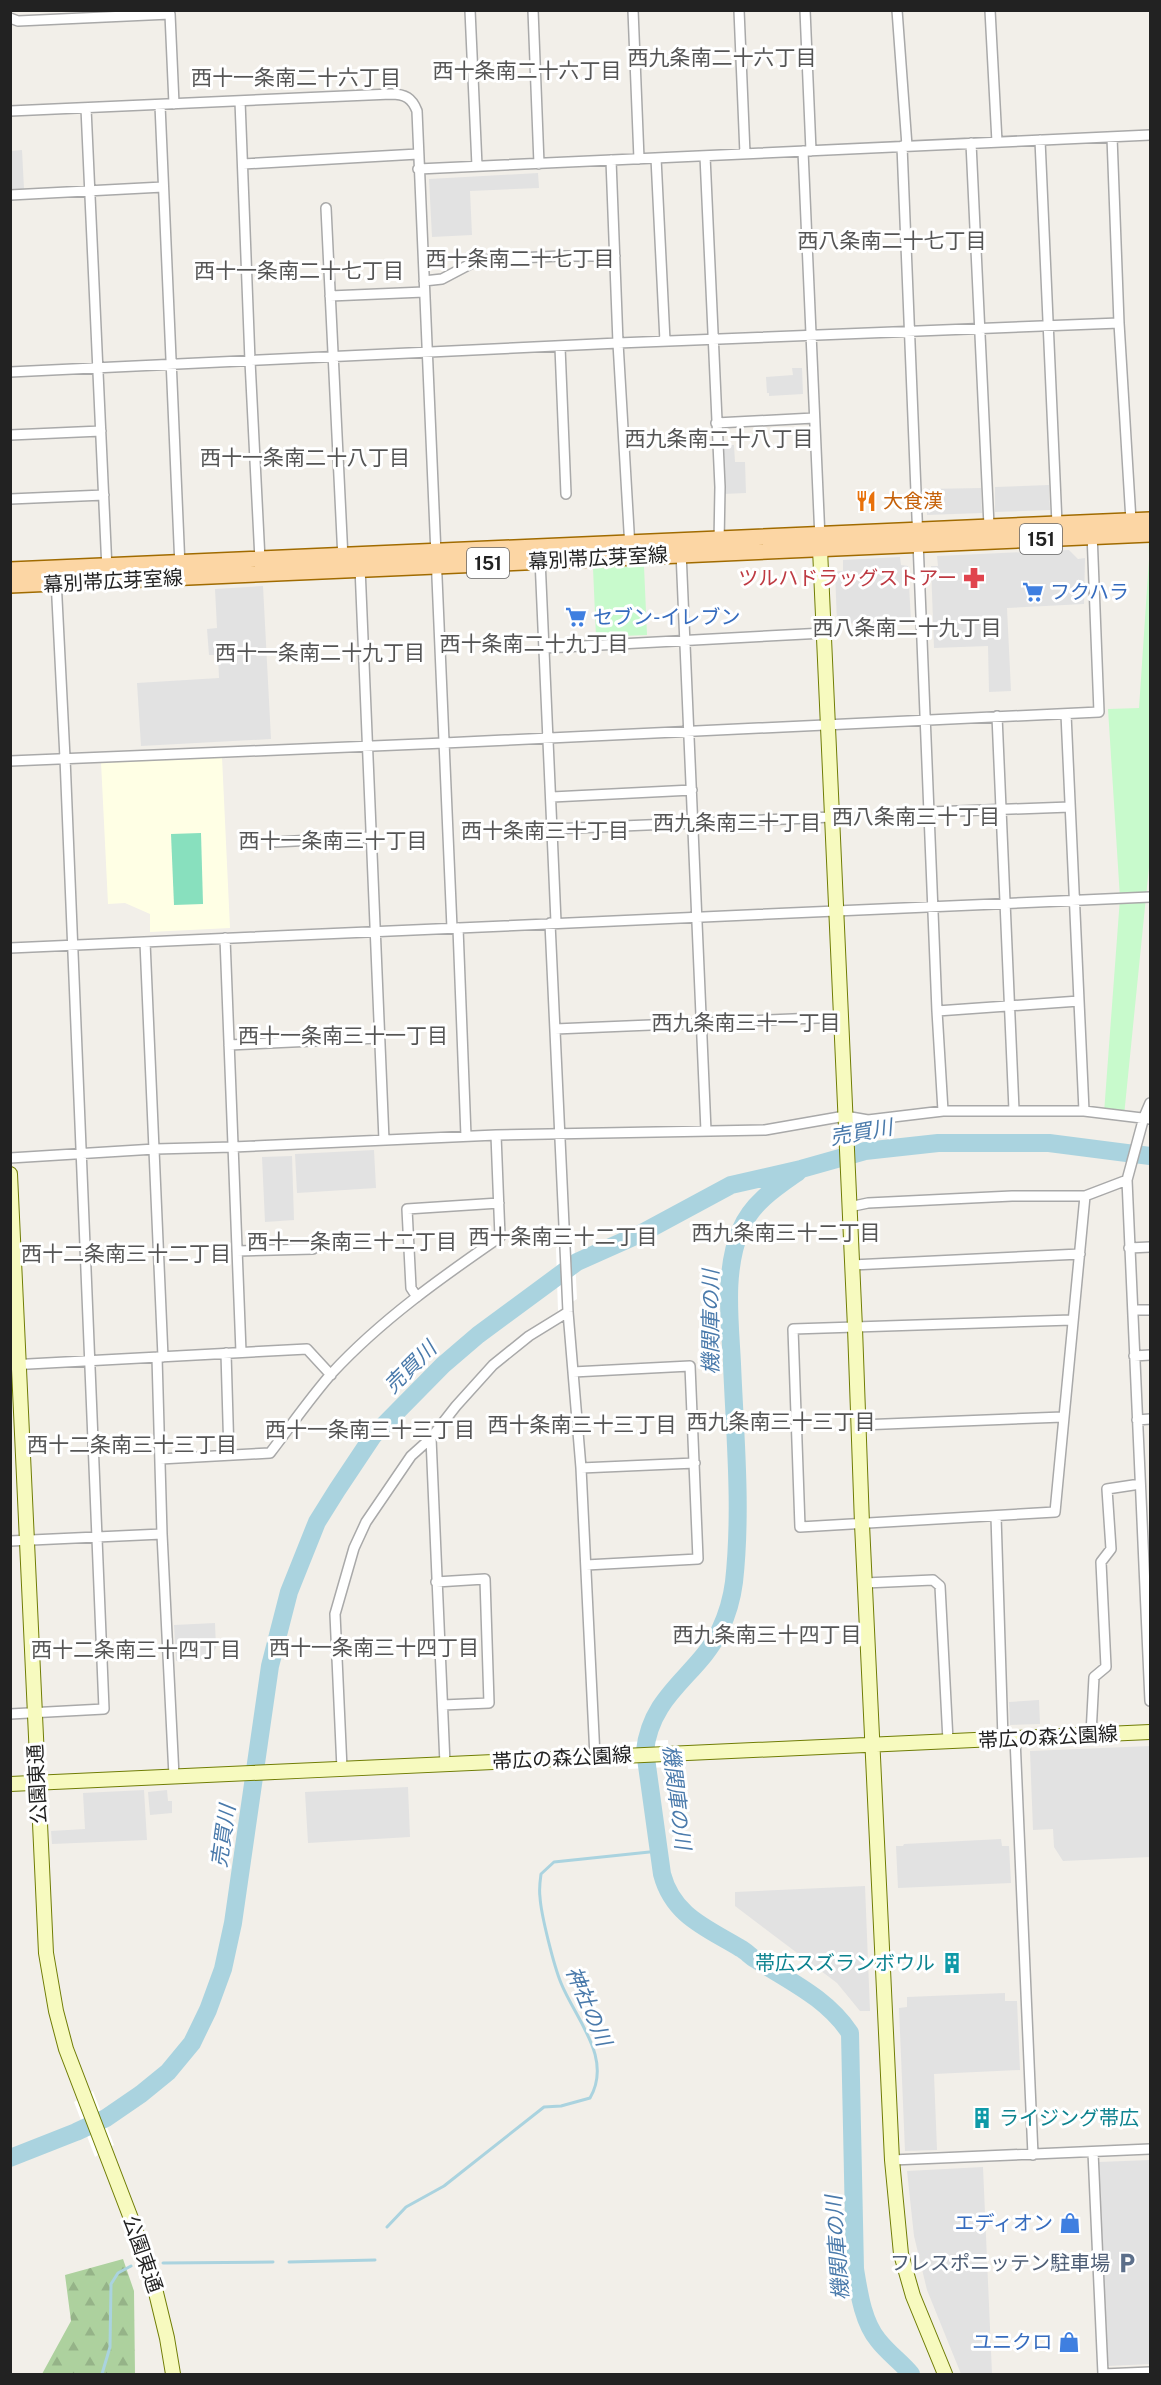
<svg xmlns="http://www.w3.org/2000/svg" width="1161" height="2385" font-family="'Public Sans','Noto Sans JP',sans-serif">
	<defs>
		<pattern id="forest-firs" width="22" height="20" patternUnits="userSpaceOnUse" patternTransform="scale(1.5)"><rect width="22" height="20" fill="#add19e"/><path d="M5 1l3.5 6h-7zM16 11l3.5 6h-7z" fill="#95b388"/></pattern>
	</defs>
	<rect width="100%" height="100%" fill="#f2efe9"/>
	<path fill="#ffffe5" d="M222,757l8,171 -80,4v-18l-25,-11 -17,1 -7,-142z"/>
	<path fill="url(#forest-firs)" d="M123,2259l11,32 1,83h-93l29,-53 -6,-46z"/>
	<path fill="#c8facc" d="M1150,516v341l-26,259 -20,-3 16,-215 -12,-189 31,-1 10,-149 -1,-39z
		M644,566l3,69 -51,2 -3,-69z"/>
	<path fill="#88e0be" d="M201,833l2,71 -29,1 -3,-71z"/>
	<path fill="#e2e2e2" d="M22,150l2,39 -13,1v-39z
		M538,173l1,15 -69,3 2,44 -40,2 -3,-58z
		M792,368h10l1,26 -34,2v-3h-2l-1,-16 27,-2z
		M722,445h12l1,17h10l1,31 -23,1z
		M1049,485l1,25 -55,2v-25z
		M981,488l1,25 -55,2 -1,-26z
		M1069,550l9,9 7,-1 -1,46 -77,4 4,83 -22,1 -1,-46 -54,2 -3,-82h7l-1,-10z
		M900,557l1,8 7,1 3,55 -74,3 -2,-53h8v-11z
		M263,586l8,153 -130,7 -4,-63 82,-5 -1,-23h-9l-2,-26 10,-1 -2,-39z
		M374,1150l2,38 -79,5 -2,-39z
		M292,1156l2,64 -29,2 -3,-65z
		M215,1623l1,25 -7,11 -33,2 -2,-36z
		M1039,1700l1,24 -30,1 -1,-23z
		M1150,1746v111l-87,4 -9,-14 -1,-18 -20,1 -3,-79z
		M408,1787l2,50 -102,6 -3,-51z
		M144,1790l3,50 -95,4 -1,-13 34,-2 -2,-36z
		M167,1790l1,11h4v12l-22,2 -2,-23z
		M1001,1839l1,7h7l2,37 -113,5 -2,-42h7l1,-2z
		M865,1886l5,125h-10l-23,-28 -102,-77v-14z
		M1005,1993v8h12l3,69 -86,4 3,76 -32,1 -6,-143 8,-1v-10z
		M1150,2160v204l-42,2 -9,-204z
		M983,2167l9,207h-31l-34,-84 -13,-54 -7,-65z"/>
	<path fill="#fff" d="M574,1237l3,62 -19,12 -2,-63z
		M668,1740l1,27 -41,2 -1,-27z
		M93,2091l21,54 -19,12 -21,-55z"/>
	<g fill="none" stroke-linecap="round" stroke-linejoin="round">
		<path stroke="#aad3df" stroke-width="3" d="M387,2227l19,-20 38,-21 100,-79 17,-1 29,-8c23,-40 -14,-78 -29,-115 -7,-17 -20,-68 -21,-86 -1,-7 0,-16 1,-23l13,-12 105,-11
			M289,2262l86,-2
			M163,2263l110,-1
			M102,2374l8,-27 1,-63 7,-11 13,-7"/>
		<path stroke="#aad3df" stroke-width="18" d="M798,1172c-23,16 -46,31 -57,57 -18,42 -11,92 -9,135 3,72 10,146 2,218 -2,16 -7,33 -14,48 -21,45 -69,63 -75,121l17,123c11,42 45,54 78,74 6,3 10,8 15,11 34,22 72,39 95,74l5,236c4,24 8,53 23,71 10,13 23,22 33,34
			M10,2158l66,-26 30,-14 35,-24 27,-22 24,-29 16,-33 15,-41 10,-46 37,-257 19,-74 28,-70 20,-32 36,-54 70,-71 35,-30 99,-73 65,-29 89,-48 70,-16 64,-18 73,-8h111l101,13"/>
		<defs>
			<path id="street" d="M470,10l7,156
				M533,10l6,154
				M633,10l6,149
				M739,10l6,144
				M805,10l6,141
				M897,10l10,136
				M990,10l7,132
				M10,18l8,3 152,-7 4,90
				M240,101l10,260 10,199
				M160,105l20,462
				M86,108l21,462
				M10,111l381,-17c14,0 21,4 26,17l35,817
				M1112,137l7,186 12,198
				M1040,140l17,384
				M971,143l18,383
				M902,146l35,865 6,100
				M803,151l17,388
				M705,156l15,331 -1,56
				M656,158l9,183
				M611,160l7,183 12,205
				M243,164l175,-10
				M418,169l732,-34
				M10,195l153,-8
				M326,208l17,351
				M424,281l18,-2 36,-19 82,-4h55
				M330,296l94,-4
				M560,347l6,147
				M10,372l608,-29 501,-20
				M716,423l98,-5
				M10,435l91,-4
				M10,499l94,-4
				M681,552l25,579
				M540,559l16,363
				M360,567l24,573
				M545,648l279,-15
				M1066,714l18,397
				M997,716l17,394
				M10,761l434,-18 655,-31 -7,-179
				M552,797l140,-7
				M930,812l140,-5
				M552,829l280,-12
				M276,842l94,-5
				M550,923l18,389 13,156 14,289
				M458,928l8,208
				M225,938l16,414
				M145,942l18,415
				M10,948l1140,-51
				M937,1011l142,-10
				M555,1029l286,-12
				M229,1045l150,-7
				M1150,1103l-6,14 -17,63 23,521
				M10,1158l145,-9 78,-2 263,-12 269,-5 80,-14 23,4 75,-9h141l66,8
				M849,1207l19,-4 144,-7h73
				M1129,1248l21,-1
				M237,1251l76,-2
				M852,1265l228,-11
				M417,1297l-6,-9 -4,-79 92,-6
				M1133,1310h17
				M1072,1320l-279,9 7,198 255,-15 30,-316 42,-16
				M226,1353l3,102
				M1134,1356l16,-1
				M157,1357l5,177 12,242
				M10,1365l297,-16 24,26
				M573,1372l117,-6 8,193 -112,6
				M1137,1420l13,-1
				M860,1425l203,-8
				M431,1438l14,326
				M160,1459l110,-6c20,-26 40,-55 62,-80 49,-53 110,-96 168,-136l-4,-102
				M581,1468l114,-5
				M996,1516l7,223
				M10,1541l152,-7
				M436,1582l49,-3 4,124 -46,2
				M865,1583l68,-3 7,6 8,155
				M10,1714l94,-5 -39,-951 -9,-179
				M1091,1734l3,-57 12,-10 -5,-105 10,-13 -4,-60 33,-5
				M1015,1738l18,417
				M342,1769l-7,-155 19,-66 12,-26 45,-66 20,-18 25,-32 37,-41 36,-29 39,-24
				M1093,2152l10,222 47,-2
				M892,2160l258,-11"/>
			<path id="secondary" d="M820,549l35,779 7,196 30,636 9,94 12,42 32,78
				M10,1174l36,779 10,58 10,38 84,219 17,70 6,36
				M10,1784l1140,-52"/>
			<path id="primary" d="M10,570l1140,-50
				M10,585l1140,-51"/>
		</defs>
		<use href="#street" stroke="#a9a9a9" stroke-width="12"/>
		<use href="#secondary" stroke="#707d05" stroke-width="16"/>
		<use href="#primary" stroke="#a06b00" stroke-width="18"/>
		<use href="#street" stroke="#fff" stroke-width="9"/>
		<use href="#secondary" stroke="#f7fabf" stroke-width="14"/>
		<use href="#primary" stroke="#fcd6a4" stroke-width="15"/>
	</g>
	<defs>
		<symbol id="restaurant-bare" viewBox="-9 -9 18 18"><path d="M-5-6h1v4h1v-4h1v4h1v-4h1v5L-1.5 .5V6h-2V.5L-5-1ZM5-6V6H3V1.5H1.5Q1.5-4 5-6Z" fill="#e8710a" stroke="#fff" stroke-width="2.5" paint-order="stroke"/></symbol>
		<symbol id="pharmacy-bare" viewBox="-9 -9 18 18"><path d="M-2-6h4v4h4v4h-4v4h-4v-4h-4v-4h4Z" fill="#e0444e" stroke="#fff" stroke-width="2.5" paint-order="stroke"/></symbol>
		<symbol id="supermarket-bare" viewBox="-9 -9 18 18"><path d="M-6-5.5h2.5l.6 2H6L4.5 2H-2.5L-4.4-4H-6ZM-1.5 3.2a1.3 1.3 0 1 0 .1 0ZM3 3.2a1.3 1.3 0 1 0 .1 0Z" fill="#3f7fe0" stroke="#fff" stroke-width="2.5" paint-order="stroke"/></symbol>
		<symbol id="building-bare" viewBox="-9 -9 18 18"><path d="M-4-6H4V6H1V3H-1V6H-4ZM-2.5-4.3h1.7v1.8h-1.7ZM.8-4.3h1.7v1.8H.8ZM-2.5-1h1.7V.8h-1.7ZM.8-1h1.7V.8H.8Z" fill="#0f9aa8" stroke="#fff" stroke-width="2.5" paint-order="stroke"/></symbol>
		<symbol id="shop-bare" viewBox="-9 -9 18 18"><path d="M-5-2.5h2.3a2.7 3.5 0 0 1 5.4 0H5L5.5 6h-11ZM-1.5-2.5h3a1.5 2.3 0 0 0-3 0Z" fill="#3f7fe0" stroke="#fff" stroke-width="2.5" paint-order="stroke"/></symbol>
		<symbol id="parking-bare" viewBox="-9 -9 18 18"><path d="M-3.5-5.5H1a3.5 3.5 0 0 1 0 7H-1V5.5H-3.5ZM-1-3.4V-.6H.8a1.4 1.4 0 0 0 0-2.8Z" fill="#5c6f8a" stroke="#fff" stroke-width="2.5" paint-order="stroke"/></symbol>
	</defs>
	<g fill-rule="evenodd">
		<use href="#restaurant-bare" x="851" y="486" width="30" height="30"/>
		<use href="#pharmacy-bare" x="959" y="563" width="30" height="30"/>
		<use href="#supermarket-bare" x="1018" y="577" width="30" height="30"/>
		<use href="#supermarket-bare" x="561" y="602" width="30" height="30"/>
		<use href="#building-bare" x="937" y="1948" width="30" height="30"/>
		<use href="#building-bare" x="967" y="2103" width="30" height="30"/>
		<use href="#shop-bare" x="1055" y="2208" width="30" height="30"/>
		<use href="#parking-bare" x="1112" y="2248" width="30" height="30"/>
		<use href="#shop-bare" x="1054" y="2327" width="30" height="30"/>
	</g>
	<g text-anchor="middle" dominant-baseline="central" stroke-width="6" stroke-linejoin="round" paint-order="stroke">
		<g fill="#fff" stroke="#646464" stroke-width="1.5">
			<rect x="1020" y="524" width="42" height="30" rx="4.5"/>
			<rect x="467" y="548" width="42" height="30" rx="4.5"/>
		</g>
		<g font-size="18" font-weight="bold" fill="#222">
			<text x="1041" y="539">151</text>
			<text x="488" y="563">151</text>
		</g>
		<g font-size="20" fill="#c56008" stroke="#fff" text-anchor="start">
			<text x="883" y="501">大食漢</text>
		</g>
		<g font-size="20" fill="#222" stroke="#fff">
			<text transform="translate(598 558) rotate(-3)">幕別帯広芽室線</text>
			<text transform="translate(113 581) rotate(-3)">幕別帯広芽室線</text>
			<text transform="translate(1048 1737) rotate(-3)">帯広の森公園線</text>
			<text transform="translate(562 1758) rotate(-3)">帯広の森公園線</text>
			<text transform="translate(37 1784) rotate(-93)">公園東通</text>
			<text transform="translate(143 2254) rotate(71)">公園東通</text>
		</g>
		<g font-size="20" fill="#be3a42" stroke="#fff" text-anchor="end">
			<text x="957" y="578">ツルハドラッグストアー</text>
		</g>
		<g font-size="20" fill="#366cbe" stroke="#fff" text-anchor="start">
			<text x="1050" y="592">フクハラ</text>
			<text x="593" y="617">セブン-イレブン</text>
			<text x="1053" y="2223" text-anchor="end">エディオン</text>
			<text x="1052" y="2342" text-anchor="end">ユニクロ</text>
		</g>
		<g font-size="20" fill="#0d838f" stroke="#fff" text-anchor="end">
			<text x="935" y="1963">帯広スズランボウル</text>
			<text x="999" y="2118" text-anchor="start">ライジング帯広</text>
		</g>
		<g font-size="20" fill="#4e5e75" stroke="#fff" text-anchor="end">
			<text x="1110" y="2263">フレスポニッテン駐車場</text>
		</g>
		<g font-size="21" fill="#555" stroke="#fff">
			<text x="722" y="57">西九条南二十六丁目</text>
			<text x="527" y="70">西十条南二十六丁目</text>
			<text x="296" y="77">西十一条南二十六丁目</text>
			<text x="892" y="240">西八条南二十七丁目</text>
			<text x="520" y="258">西十条南二十七丁目</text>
			<text x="299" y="270">西十一条南二十七丁目</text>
			<text x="719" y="438">西九条南二十八丁目</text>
			<text x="305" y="457">西十一条南二十八丁目</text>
			<text x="907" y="627">西八条南二十九丁目</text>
			<text x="534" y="643">西十条南二十九丁目</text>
			<text x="320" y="652">西十一条南二十九丁目</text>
			<text x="916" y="816">西八条南三十丁目</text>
			<text x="737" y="822">西九条南三十丁目</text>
			<text x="545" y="830">西十条南三十丁目</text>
			<text x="333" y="840">西十一条南三十丁目</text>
			<text x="746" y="1022">西九条南三十一丁目</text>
			<text x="343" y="1035">西十一条南三十一丁目</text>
			<text x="786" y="1232">西九条南三十二丁目</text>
			<text x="563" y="1236">西十条南三十二丁目</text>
			<text x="352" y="1241">西十一条南三十二丁目</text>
			<text x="126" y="1253">西十二条南三十二丁目</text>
			<text x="781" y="1421">西九条南三十三丁目</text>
			<text x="582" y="1424">西十条南三十三丁目</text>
			<text x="370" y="1429">西十一条南三十三丁目</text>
			<text x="132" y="1444">西十二条南三十三丁目</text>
			<text x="767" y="1634">西九条南三十四丁目</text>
			<text x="374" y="1647">西十一条南三十四丁目</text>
			<text x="136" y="1649">西十二条南三十四丁目</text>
		</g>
		<g font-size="21" font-style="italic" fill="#4a7aab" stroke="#fff">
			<text transform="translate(861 1132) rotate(-10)">売買川</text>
			<text transform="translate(710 1322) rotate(-90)">機関庫の川</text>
			<text transform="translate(410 1367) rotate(-45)">売買川</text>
			<text transform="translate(677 1797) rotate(83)">機関庫の川</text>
			<text transform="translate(223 1836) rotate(-82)">売買川</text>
			<text transform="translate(589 2006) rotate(67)">神社の川</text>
			<text transform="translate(837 2248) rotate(-94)">機関庫の川</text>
		</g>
	</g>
	<rect width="1161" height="2385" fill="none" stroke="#222222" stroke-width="24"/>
</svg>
